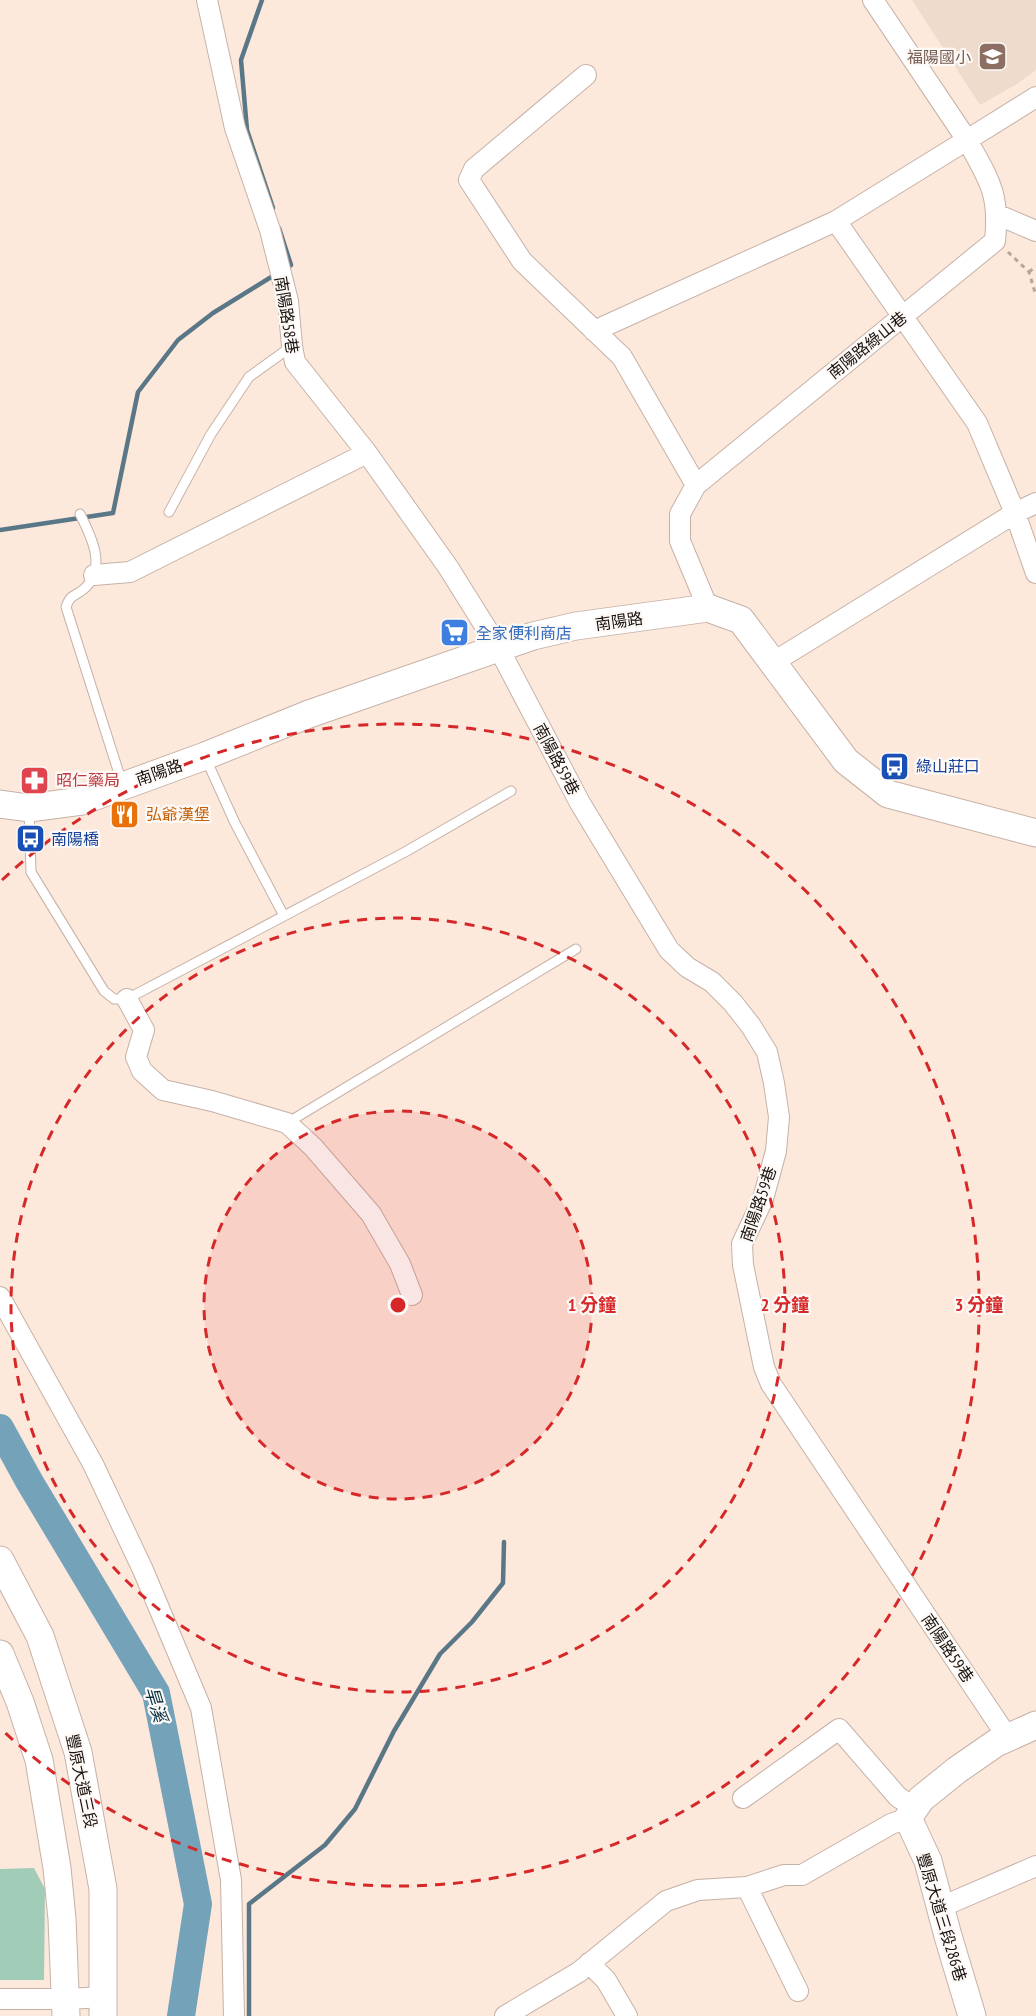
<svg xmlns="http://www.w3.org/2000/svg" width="1036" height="2016" font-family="'PT Sans Narrow','Noto Sans TC',sans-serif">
	<rect width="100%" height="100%" fill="#fde8dc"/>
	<path fill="#eedbcb" d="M912,0h124v70l-19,14 -37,21z"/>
	<path fill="#a1cdb8" d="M34,1868l11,21 -1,91h-44v-111z"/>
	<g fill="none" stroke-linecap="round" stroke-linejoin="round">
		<path stroke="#597786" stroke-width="4.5" d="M262,0l-21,60 6,70 26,78
			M279,228l12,37 -5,3
			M0,530l113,-17 25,-121 40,-52 35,-27 63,-39
			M249,2016v-112l76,-59 30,-36 39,-78 46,-77 32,-32 31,-39 1,-41"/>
		<path stroke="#74a2b9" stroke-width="28" d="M0,1428l29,53 127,212 42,211 -17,112"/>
		<defs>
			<path id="lane" d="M169,512l42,-78 38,-57 43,-31
				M80,514c11,22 27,53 5,74 -10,9 -14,5 -19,19l56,176
				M206,759l29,64 49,93
				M29,810l2,62 73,119 10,8h13l278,-147 106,-61
				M287,1123l289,-174"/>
			<path id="street" d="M207,0l28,128 35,102 18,71 4,45 3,16 72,91 81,114 50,80 82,156 89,147 18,17 25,15 21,21 18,23 16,26 7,31 5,34 -3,34 -13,48 -21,45 1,21 21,102 7,17 237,354
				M873,0l94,140 -131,81 141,202 38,90 21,60
				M586,75l-112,94 -5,11 53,81 100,96 74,128
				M998,215l38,16
				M594,331l242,-110
				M94,575l36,-3 237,-119
				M708,608l-28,-67v-27l16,-29 299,-244c5,-48 -6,-61 -28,-101l69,-43
				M772,663l243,-150 21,-10
				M127,999l17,31 -8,27 6,14 21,19 49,11 75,22 26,24 58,67 29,50 12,31
				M0,1297l93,167 50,106 58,138 30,172 3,136
				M743,1798l96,-69 59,68 17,11
				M747,1887l51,104
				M941,1907l95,-41
				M589,1963l17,17 21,36
				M0,1999h67l37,-2
				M505,2016l74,-44 87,-71 32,-11 49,-3 37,-12h18l89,-51 17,-6"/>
			<path id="secondary" d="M0,804l29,4 53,-7 123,-45 104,-42 224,-78 43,-10 132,-18 33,12 105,141 42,33 148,39
				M0,1560l40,76 38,116 25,137v127
				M0,1654l20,48 19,58 18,108 5,51 4,97
				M972,2016l-24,-80 -20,-75 -20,-43 13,-19 36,-29 39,-27 40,-18"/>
		</defs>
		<use href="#lane" stroke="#c6b1a6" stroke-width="11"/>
		<use href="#street" stroke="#c6b1a6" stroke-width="22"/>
		<use href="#secondary" stroke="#c6b1a6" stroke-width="29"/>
		<path stroke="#b6a69c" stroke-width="3" stroke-dasharray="4.5 4.5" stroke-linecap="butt" d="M1008,252l21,20 7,24
			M1029,272l7,-6"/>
		<use href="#lane" stroke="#fff" stroke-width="9"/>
		<use href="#street" stroke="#fff" stroke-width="20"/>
		<use href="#secondary" stroke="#fff" stroke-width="27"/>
	</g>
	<circle cx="398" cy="1305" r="194" fill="#d62828" fill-opacity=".12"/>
	<g fill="none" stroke="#d62828" stroke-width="3" stroke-dasharray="10 8">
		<circle cx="398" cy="1305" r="194"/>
		<circle cx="398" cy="1305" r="387"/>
		<path d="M2 880A581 581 0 1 1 2 1730"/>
	</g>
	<defs>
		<symbol id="school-square" viewBox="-11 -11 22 22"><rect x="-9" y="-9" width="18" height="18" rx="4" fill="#8d6e63" stroke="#fdf9f6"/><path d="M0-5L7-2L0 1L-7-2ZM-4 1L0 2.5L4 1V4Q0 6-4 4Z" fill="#fff"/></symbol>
		<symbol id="supermarket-square" viewBox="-11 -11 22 22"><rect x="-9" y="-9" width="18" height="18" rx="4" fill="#3f7fe0" stroke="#fdf9f6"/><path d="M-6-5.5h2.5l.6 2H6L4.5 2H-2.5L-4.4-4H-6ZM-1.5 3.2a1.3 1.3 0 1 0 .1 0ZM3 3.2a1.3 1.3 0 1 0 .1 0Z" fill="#fff"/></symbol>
		<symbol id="bus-square" viewBox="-11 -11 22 22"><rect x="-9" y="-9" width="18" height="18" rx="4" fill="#1a4fb4" stroke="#fdf9f6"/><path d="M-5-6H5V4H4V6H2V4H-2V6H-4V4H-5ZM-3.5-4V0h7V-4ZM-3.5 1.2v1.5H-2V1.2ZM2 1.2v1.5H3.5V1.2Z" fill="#fff"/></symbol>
		<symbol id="pharmacy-square" viewBox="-11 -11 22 22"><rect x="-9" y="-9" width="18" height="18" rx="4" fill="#e0444e" stroke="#fdf9f6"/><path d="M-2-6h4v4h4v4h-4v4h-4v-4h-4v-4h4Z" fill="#fff"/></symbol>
		<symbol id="restaurant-square" viewBox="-11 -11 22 22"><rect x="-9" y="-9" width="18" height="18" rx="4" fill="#e8710a" stroke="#fdf9f6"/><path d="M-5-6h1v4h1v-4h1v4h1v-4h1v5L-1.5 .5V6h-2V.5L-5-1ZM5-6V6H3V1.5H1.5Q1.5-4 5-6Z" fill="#fff"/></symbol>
	</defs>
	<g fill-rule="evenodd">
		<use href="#school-square" x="976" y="40" width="33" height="33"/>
		<use href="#supermarket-square" x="438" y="616" width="33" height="33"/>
		<use href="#bus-square" x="878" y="750" width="33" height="33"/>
		<use href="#pharmacy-square" x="18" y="764" width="33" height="33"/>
		<use href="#restaurant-square" x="108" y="798" width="33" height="33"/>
		<use href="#bus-square" x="14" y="822" width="33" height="33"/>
	</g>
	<g text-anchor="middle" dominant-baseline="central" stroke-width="4.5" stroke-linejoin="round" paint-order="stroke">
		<g font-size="16" fill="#785e54" stroke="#fdf9f6" text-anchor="end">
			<text x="971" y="57">福陽國小</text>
		</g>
		<g font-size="16" fill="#19120e" stroke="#fdf9f6">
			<text transform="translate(287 315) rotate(81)">南陽路58巷</text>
			<text transform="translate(867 345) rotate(-39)">南陽路綠山巷</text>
			<text transform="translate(619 621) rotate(-8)">南陽路</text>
			<text transform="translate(557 759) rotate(62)">南陽路59巷</text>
			<text transform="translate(159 772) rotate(-19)">南陽路</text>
			<text transform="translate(758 1204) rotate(-71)">南陽路59巷</text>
			<text transform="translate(948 1648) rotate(56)">南陽路59巷</text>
			<text transform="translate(82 1781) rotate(78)">豐原大道三段</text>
			<text transform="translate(942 1917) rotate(73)">豐原大道三段286巷</text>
		</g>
		<g font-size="16" fill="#366cbe" stroke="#fdf9f6" text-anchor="start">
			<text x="476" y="633">全家便利商店</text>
		</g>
		<g font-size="16" fill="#164399" stroke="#fdf9f6" text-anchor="start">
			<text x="916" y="766">綠山莊口</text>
			<text x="51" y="839">南陽橋</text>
		</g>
		<g font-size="16" fill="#be3a42" stroke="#fdf9f6" text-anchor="start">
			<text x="56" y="780">昭仁藥局</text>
		</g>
		<g font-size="16" fill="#c56008" stroke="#fdf9f6" text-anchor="start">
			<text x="146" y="814">弘爺漢堡</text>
		</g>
		<g font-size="18" font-style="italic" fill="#063142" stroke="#fdf9f6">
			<text transform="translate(156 1704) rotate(73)">旱溪</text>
		</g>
	</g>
	<circle cx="398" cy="1305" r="9" fill="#d62828" stroke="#fdf9f6" stroke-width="3"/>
	<g font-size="18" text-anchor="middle" font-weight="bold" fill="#d62828" stroke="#fdf9f6" stroke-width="4.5" stroke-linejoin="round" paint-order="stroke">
		<text x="592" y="1311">1 分鐘</text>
		<text x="785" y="1311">2 分鐘</text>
		<text x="979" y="1311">3 分鐘</text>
	</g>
</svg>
